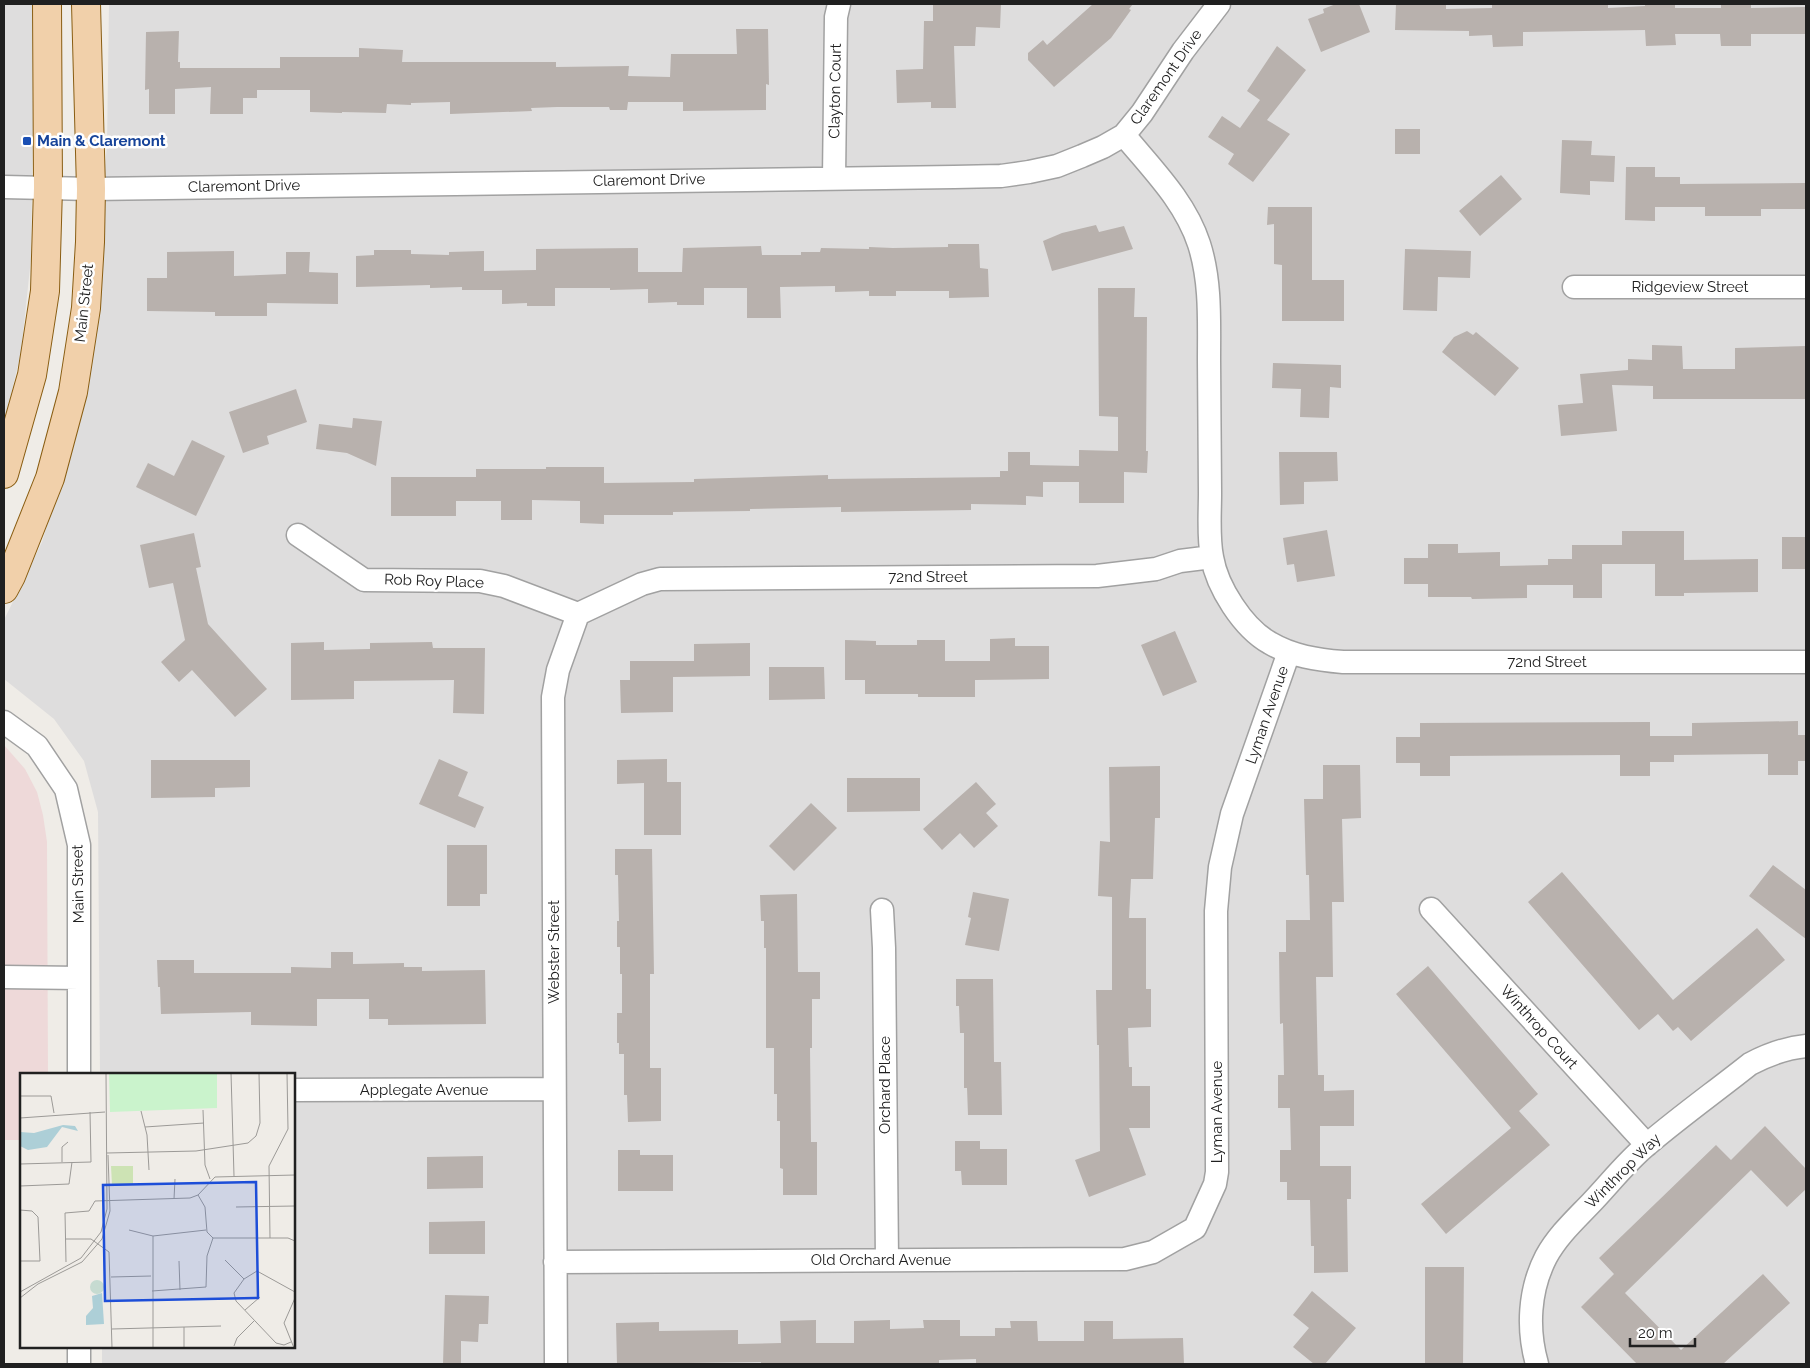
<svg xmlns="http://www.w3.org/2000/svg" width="1810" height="1368" font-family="Raleway,sans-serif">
	<rect width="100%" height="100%" fill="#efece7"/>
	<path fill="#dedddd" d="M4,4h28l1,122 -2,132 -10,95 -17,70z
		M109,4h1697v1360h-1704v-17h192v-273h-194l-2,-262 -14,-51 -30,-42 -50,-40v-59l38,-78 41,-137 24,-260z"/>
	<path fill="#eed9d9" d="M4,745l21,24 12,23 6,23 4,27 1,232h-27v66h-17z"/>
	<path fill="#b8b1ad" d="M933,4h68l-1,24 -24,-1 -1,19h-21l2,62h-25v-6l-34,1 -1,-33 27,-1 1,-48h9z
		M1093,4h40l-4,5 2,1 -20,28 -57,49 -26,-27v-7l15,-13 4,5z
		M1336,4h23l11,28 -49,20 -13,-33 16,-6 -1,-4z
		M1396,4h50v5l46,-1v-4h116v4l37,-2v-2h30v4h46v-4h30v4l55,-1v27h-55v12h-30l-1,-12h-45l1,11 -30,1 -1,-16 -122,2v14l-30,1 -1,-12 -23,1v-5l-74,-1z
		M736,29h32l1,56 -3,-1v26l-83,1v-9h-55l-1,8h-17l-1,-3h-52l-26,1 1,3 -82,3v-12l-39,1v2l-24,-1 -1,9 -44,-1v1l-32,-1v-22h-53v8h-14v16h-33l1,-27 -36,2v25h-26v-25l-4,1 1,-58 33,-1 -1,31h2v6h100v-11h79v-9l44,2 -1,12h154v5l73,-1 -1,10 42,1 1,-23h66z
		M1277,46l29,24 -39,50 23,14 -37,48 -25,-18 6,-10 -26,-17 14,-21 18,12 20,-28 -13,-9z
		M1395,129h25v25h-25z
		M1562,140l30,1 -1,14 24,1 -1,26 -24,-1v14l-30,-2z
		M1626,167h29v10h25v7l126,-1v26h-45v7h-56v-9h-50v14l-30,-1z
		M1501,175l21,24 -42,37 -21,-25z
		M1268,207h44v73h32v41h-62v-56l-8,-1v-40l-7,1z
		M1096,225l3,7 25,-6 9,23 -81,22 -9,-30 19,-8z
		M948,244h31l1,24 8,1 1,28 -40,1v-7h-53v5h-27v-5l-34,1v-6l-55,1 1,31h-34v-30h-43v17h-27v-3l-29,1v-14l-38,1v-2h-55v18h-28v-3l-25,1v-14h-40v-3l-32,1v-3l-74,2v-31l18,-1v-5h37v4l38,1v-3l35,-1v20l52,-1v-21l102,-1v24h44l1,-24 78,-2 1,9h39v-3h19l1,-4 48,1v-2l24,1 55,-1z
		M1405,249l66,2 -1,27 -32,-1 -1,34 -34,-1z
		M234,251v25l52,-2v-22h24l-1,20 29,1v31l-71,-1v13h-52v-4l-68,-1v-33h20v-26z
		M1098,288h37l-1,29h13l-1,134h2l-1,22 -23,-1v31h-45v-21h-36v15l-17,-1v9l-55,-1v6l-130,2v-5l-91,2v2l-77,1v3h-69v9l-24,-1v-22l-48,-1v20h-31v-19h-45v15h-65v-39h85v-8h70v-2h58v16l90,-1v-3l134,-4v4l172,-2v-6h8v-19h22v13l49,1v-16l39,1v-34l-19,-1z
		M1467,331l6,4 3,-3 43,36 -24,28 -53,-44 12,-15z
		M1652,345l30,1 1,23h52v-21l71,-2v53h-153v-13l-41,-1 5,46 -56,5 -3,-31 25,-2 -3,-29 48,-4v-11l24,1z
		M1273,363l68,2v23l-11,-1 -1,31 -29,-1 1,-28 -29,-1z
		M296,389l11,33 -40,14 2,8 -26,9 -14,-41z
		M353,418l29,3 -6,45 -29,-13 -31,-4 3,-25 33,4z
		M192,440l33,16 -29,60 -60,-29 12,-24 26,13z
		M1279,452h58l1,29 -34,1v22l-24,1z
		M1327,530l8,46 -38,6 -3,-18 -7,1 -4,-27z
		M1622,531h62v29l74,-1v33l-74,1v3h-29v-32h-53v34h-29v-13h-46v13l-55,1 -1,-2h-43v-13h-24v-26h24v-14h30v9l42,-1v14l48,-1v-6h24v-14h50z
		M194,533l7,34 -5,1 12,56 59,65 -32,28 -43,-47 -13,12 -18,-20 24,-22 -12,-57 -24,5 -9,-43z
		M1782,537h24v32h-24z
		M1175,631l22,51 -34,14 -22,-51z
		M1015,638v8h34v33l-74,1v17h-57v-3h-53v-14h-20v-40l31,1v4h41v-5h28v21h45v-22z
		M324,642v8l46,-1v-6l62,-1 1,6h52l-1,66 -31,-1 1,-33 -100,1v18l-63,1v-57z
		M750,643v33l-77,1v35l-52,1 -1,-33h10v-19h64v-17z
		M769,667h55l1,32 -56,1z
		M1798,721v14h8v26h-8v14h-30v-21l-94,1v7h-24v14h-30v-21l-170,1v20h-30v-13h-24v-26h24v-14l230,-1v14h42v-13z
		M439,759l29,13 -10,24 26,11 -9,21 -56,-24z
		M667,759v23h14v53h-37v-52l-27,1v-24z
		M151,760h99v27l-35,1v9l-64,1z
		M1323,765h37l1,53 -19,1 2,83h-12l1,75h-17l2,98h6v16l30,-1v36h-34v40h31v33h-4l1,73 -34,1v-27h-3l-1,-46h-23v-18h-7v-32h11l-1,-42h-12v-33h6l-1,-52 -3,1 -1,-72h7v-32h24l-1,-45h-3l-2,-76h19z
		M1160,766v52h-5l-2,61h-22l-2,39h17v71h5v38l-23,1 1,39h3v19h18v42h-21l17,47 -57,22 -14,-37 25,-9 -1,-106h-2l-1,-55h16v-93l-14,-1 2,-55 10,1 -1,-75z
		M847,778h73v33l-73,1z
		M976,782l20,22 -10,9 12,13 -24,22 -14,-15 -18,17 -19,-21z
		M811,803l26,25 -43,43 -25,-25z
		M447,845h40v49h-7v12h-33z
		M615,849h37l2,125h-4v94h11v53l-33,1 -1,-27h-3v-41h-5v-11h-2v-30h5v-39h-2v-27h-3v-26h2l-1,-46h-3z
		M1773,865l33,25v49l-57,-43z
		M1562,872l111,128 84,-72 28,32 -94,81 -13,-14 -5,4 -15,-17 -19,16 -111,-128z
		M973,892l36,7 -10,52 -34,-6 6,-27 -3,-1z
		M797,894l1,78h22v27h-8v49h-2l1,94h6v53h-34v-26l-3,-1v-47h-3v-27h-3v-46h-8v-100h-2v-27h-3l-1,-26z
		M331,952h22v12l51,-1v4h18v4l63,-1 1,54 -98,1v-6h-19v-20h-52v27l-66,-1v-13l-90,2 -1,-27h-2l-1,-27h37v13h97v-6l40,1z
		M1428,966l110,128 -19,17 31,34 -104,89 -25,-30 90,-76 -115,-134z
		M956,979h37l1,83h7l1,53h-34l-1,-27h-3v-55h-4l-1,-27h-3z
		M1765,1126l41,43v20l-19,18 -36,-37 -126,123 56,57 82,-76 27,29 -67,61h-86l-56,-57 33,-33 -15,-16 117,-113 15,15z
		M955,1141h25v8h27v36h-45l-1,-14h-6z
		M618,1150h22v5h33v36h-55z
		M483,1156v32l-56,1v-32z
		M485,1221v33h-56v-32z
		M1425,1267h39l-1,97h-38z
		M1312,1291l44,37 -31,36h-11l-21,-17 16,-19 -16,-13z
		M445,1295l44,1 -1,28h-9l-1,18 -17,-1v23h-18z
		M816,1320v23h38v-22l36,-1v9l34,-1 -1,-8h37v16h35v-8h16l-1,-7h27l1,20h46v-20h29v18l70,-1 1,26h-208v-5l-37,1v4h-178v-2l-144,2 -1,-41 43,-1v9l79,-1v14l43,-1 -1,-22z"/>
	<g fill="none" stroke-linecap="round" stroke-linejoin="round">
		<defs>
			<path id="minor" d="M1124,135c28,34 61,66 75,109 12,37 10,77 10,116 0,44 1,89 1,133 0,21 -2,44 2,64 5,30 31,71 58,86 22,13 47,17 73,19h463
				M834,178l2,-161 3,-13
				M4,187l87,2 863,-12 47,-1 28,-4 28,-6 25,-10 21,-9 21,-12 18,-22 41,-62 36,-47
				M1574,287h232
				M298,535l66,45 116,1 24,5 74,28
				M4,722l33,24 29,43 13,56v229
				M1431,909l216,236
				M882,910l2,38 3,312
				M4,977l75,1
				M294,1090l260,-1
				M555,1262l570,-3 28,-7 42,-24 20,-44 2,-12 -1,-261 4,-44 12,-53 57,-162
				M79,1364v-17
				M556,1364l-3,-667 5,-27 20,-56 64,-30 18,-5 437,-3 59,-7 24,-8 32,-4
				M1537,1364c-10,-35 -8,-74 9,-107 12,-22 30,-38 47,-56 18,-19 35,-41 55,-57 33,-28 68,-53 102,-80 19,-10 35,-16 56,-18"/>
			<path id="major" d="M4,474l28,-99 13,-84 3,-103 -1,-184
				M4,589l7,-13 39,-98 23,-86 13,-84 4,-66 1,-53 -5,-185"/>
		</defs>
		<use href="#minor" stroke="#a1a1a1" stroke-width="25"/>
		<use href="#major" stroke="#895d12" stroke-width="30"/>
		<use href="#minor" stroke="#fff" stroke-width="22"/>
		<use href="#major" stroke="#f1d0aa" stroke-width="28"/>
	</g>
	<rect fill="#1a4fb4" stroke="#fff" stroke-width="2" x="22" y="136" width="10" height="10" rx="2.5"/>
	<g text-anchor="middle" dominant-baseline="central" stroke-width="5" stroke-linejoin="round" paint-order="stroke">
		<g font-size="15" fill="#202020" stroke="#fff">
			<text transform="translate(1166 77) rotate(-55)">Claremont Drive</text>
			<text transform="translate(835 91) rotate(-89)">Clayton Court</text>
			<text transform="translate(649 180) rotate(-1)">Claremont Drive</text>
			<text transform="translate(244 186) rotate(-1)">Claremont Drive</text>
			<text x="1690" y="287">Ridgeview Street</text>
			<text transform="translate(84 303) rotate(-84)">Main Street</text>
			<text x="928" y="577">72nd Street</text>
			<text transform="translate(434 581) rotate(2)">Rob Roy Place</text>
			<text x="1547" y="662">72nd Street</text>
			<text transform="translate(1267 715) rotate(-71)">Lyman Avenue</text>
			<text transform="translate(78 884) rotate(-91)">Main Street</text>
			<text transform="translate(554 952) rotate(-90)">Webster Street</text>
			<text transform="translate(1539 1027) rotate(48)">Winthrop Court</text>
			<text transform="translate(885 1085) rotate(-90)">Orchard Place</text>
			<text x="424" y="1090">Applegate Avenue</text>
			<text transform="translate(1217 1112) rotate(-90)">Lyman Avenue</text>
			<text transform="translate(1623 1171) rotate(-45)">Winthrop Way</text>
			<text x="881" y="1260">Old Orchard Avenue</text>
		</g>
		<g font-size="15" font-weight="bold" fill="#164399" stroke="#fff" text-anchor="start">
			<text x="37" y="141">Main &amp; Claremont</text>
		</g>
	</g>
	<g transform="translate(20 1073)">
		<rect width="275" height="275" fill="#efece7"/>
		<path d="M91,93h22v19h-21z" fill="#cde3b4"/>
		<path d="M70 214a7 7 0 1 1 14 0a7 7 0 1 1-14 0Z" fill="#c6dbd1"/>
		<path d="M89,0h108v35l-107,4z" fill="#caf3cc"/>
		<path d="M43,52l12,1 3,5 -16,-4 -15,20 -19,3 -8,-4v-14l14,1zM82,220l2,31 -18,1v-9l7,-8 -1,-12z" fill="#adcfd7"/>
		<path fill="none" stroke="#9c9a97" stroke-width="1" d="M211,0l3,103M0,23h31l3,17M183,37l2,55 5,14M121,38l6,24 2,35M0,45l85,-6M125,54l59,-4M87,80l89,-2 52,-8 8,-7 4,-13 -1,-50M42,89v-15l6,-5M0,91l71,-2 -1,-50M0,113l49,-2 3,-22M178,122l7,12 2,25 6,6M154,126l1,-20M216,134l59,-1M0,137l12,1 6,6 2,44h-20M109,157l24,6M193,165h75l7,3M250,165l-1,-72 19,-37 -1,-56M45,166h26l18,13 3,96M205,187l19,19M159,188l1,29M46,189l-1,-49 24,-2 6,-10 95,-3 8,-3 17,-18 80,-2M91,204l40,-1M132,218l54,-4 1,-31 6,-18M0,219l61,-34 20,-26 6,-23 -1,-136M0,225l18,-14 44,-22 20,-23 8,-28 -2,-56M225,237l15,-13M164,254v21M92,256l109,-3M271,269l-7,3 -8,-2 -40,-42 -2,-8 10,-14 13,-8 38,21M214,273l3,-8 17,-17M133,275v-112l53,-6M274,275l-10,-25 11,-25"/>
		<path fill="#1d4ed8" fill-opacity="0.15" stroke="#1d4ed8" stroke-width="2.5" d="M236,109l2,116 -153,3 -2,-116z"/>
		<rect width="275" height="275" fill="none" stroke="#202020" stroke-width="2.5"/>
	</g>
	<rect width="1810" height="1368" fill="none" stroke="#202020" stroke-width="10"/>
	<path d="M1630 1338v8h65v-8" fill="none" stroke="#202020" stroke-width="2.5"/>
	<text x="1638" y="1338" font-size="15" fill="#202020" stroke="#ffffff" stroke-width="4" paint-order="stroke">20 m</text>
</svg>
